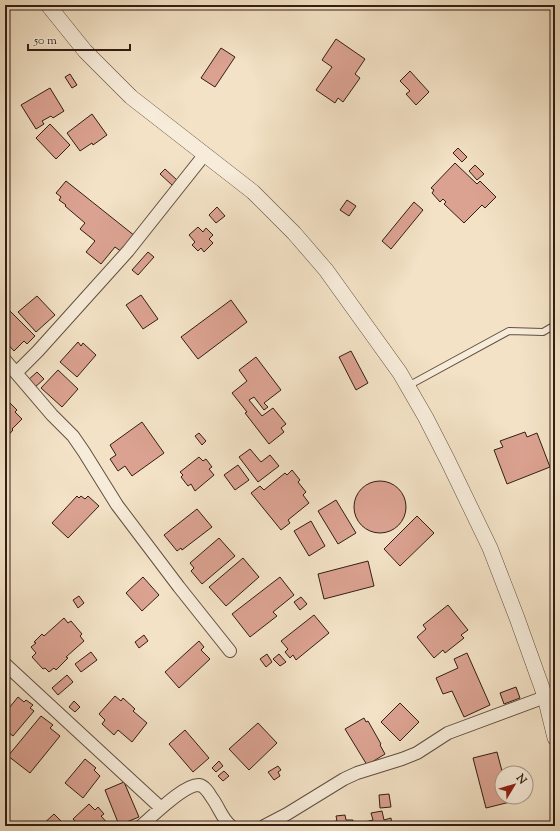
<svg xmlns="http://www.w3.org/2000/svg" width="560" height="831" font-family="'Sorts Mill Goudy',serif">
	<rect width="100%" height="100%" fill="#f3e2c6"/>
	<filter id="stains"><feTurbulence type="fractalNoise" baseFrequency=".005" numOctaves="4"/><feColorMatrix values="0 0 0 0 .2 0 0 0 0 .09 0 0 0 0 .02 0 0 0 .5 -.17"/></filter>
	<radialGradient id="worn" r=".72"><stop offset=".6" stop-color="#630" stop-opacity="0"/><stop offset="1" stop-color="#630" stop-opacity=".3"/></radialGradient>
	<path fill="#dba291" stroke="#321e14" d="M336,39l29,20 -10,15 5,4 -17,24 -5,-4 -3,5 -19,-13 16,-23 -10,-7z
		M221,48l14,9 -20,30 -14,-9z
		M410,71l19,21 -13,13 -10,-11 4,-3 -10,-10z
		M70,74l7,11 -5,3 -7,-11z
		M50,88l14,23 -11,7 -2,-2 -9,5 2,3 -8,5 -15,-24z
		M92,114l15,21 -14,10 -1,-2 -12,8 -13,-18z
		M50,124l20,21 -14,14 -20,-21z
		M458,148l9,9 -5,5 -9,-9z
		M455,163l22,21 3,-3 16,16 -11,11 -3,-3 -18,18 -20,-19 2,-2 -3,-3 -3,3 -8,-9 2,-3 -3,-2z
		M475,165l9,9 -7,6 -8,-9z
		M165,169l12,11 -5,5 -12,-11z
		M66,181l69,55 -13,16 -7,-5 -14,17 -15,-12 9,-11 -15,-12 5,-6 -20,-17 1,-1 -7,-5 2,-3 -5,-4z
		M347,200l9,6 -7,10 -9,-6z
		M414,202l9,8 -32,39 -9,-8z
		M217,207l8,9 -9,7 -7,-8z
		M198,227l5,5 3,-4 7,7 -4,4 4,4 -9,9 -3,-4 -3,3 -6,-6 3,-3 -6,-7z
		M148,252l6,5 -16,18 -6,-5z
		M141,295l17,24 -15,10 -17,-24z
		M37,296l18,19 -19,17 -18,-20z
		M231,300l16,22 -49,37 -17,-22z
		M6,307l29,29 -8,8 -3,-3 -10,10 -9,-10v-33z
		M78,342l3,4 2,-3 13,12 -19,22 -17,-15z
		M351,351l17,32 -12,7 -17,-33z
		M256,357l25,33 -17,13 4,4 -4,3 -10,-13 -5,3 13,16 11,-8 13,16 -5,4 3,4 -15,12 -24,-31 2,-1 -15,-19 15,-12 -8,-11z
		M58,370l20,19 -16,18 -21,-19z
		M37,372l7,7 -10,9 -6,-8z
		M9,402l8,8 -2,2 7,7 -10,10 1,1 -8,9v-32z
		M142,422l22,31 -32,23 -7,-10 -7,5 -8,-12 6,-4 -6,-10z
		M525,432l2,5 10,-4 13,34 -43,17 -13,-34 9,-3 -3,-6z
		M199,433l7,8 -4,4 -7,-9z
		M250,449l11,13 9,-7 9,11 -21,16 -19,-25z
		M199,457l4,4 3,-2 6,8 -3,2 5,6 -19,16 -4,-7 -3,2 -7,-9 2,-2 -3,-3z
		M238,465l11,15 -14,10 -11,-15z
		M292,470l8,10 -2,2 8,10 -3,3 6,8 -21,17 2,3 -9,7 -30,-37 9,-7 4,4 21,-17 2,2z
		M354 507a26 26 0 1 1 52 0a26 26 0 1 1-52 0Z
		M77,496l2,2 2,-2 4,3 3,-3 11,10 -31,32 -16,-15z
		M336,500l20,33 -18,11 -20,-33z
		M197,509l15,18 -30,23 -1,-2 -4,3 -13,-16z
		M417,516l17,17 -34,33 -16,-17z
		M311,521l14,25 -16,10 -15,-25z
		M219,538l16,18 -33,28 -11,-13 3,-3 -4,-5z
		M243,558l16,19 -33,29 -17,-19z
		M368,561l6,25 -50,13 -6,-25z
		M143,577l16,18 -17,16 -16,-18z
		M280,577l14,18 -21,17 4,4 -27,21 -18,-23z
		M79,596l5,7 -6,5 -5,-8z
		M301,597l6,7 -7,6 -6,-8z
		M448,605l20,25 -7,5 3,3 -19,15 -2,-3 -9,8 -17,-21 9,-8 -3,-4z
		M314,615l15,18 -33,27 -3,-5 -3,3 -5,-6 3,-3 -7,-8z
		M64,618l4,5 3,-2 11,13 -2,2 4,5 -18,16 2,1 -12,12 -2,-2 -5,4 -4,-4 -2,1 -11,-12 4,-4 -5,-6 5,-4 -2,-1 8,-8 2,2z
		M144,635l4,6 -9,7 -4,-6z
		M199,641l5,6 -3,3 9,9 -31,29 -14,-16z
		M91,652l6,8 -16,12 -6,-8z
		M467,653l23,52 -26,12 -12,-26 -9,3 -7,-16 22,-10 -4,-9z
		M267,654l5,8 -6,5 -6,-8z
		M279,654l7,8 -6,4 -7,-7z
		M67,675l6,7 -15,13 -6,-7z
		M516,687l4,11 -16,6 -4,-11z
		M115,696l6,5 2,-3 12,11 -2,2 14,12 -15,19 -14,-12 -4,5 -12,-11 3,-4 -6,-6z
		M18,697l6,5 2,-2 7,5 -3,3 4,3 -21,25 -8,-6v-17z
		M74,701l6,6 -5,5 -6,-5z
		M400,703l19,19 -19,19 -19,-19z
		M41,716l12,9 -3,3 10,8 -30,37 -22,-17z
		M364,718l2,4 2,-1 13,23 -1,1 5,9 -18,11 -22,-36z
		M258,723l19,20 -28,27 -20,-21z
		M185,730l24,28 -16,14 -24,-28z
		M497,752l5,19 9,-2 1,4h-10v24h7l1,5 -24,6 -13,-50z
		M85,759l11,9 -2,2 6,6 -17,22 -18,-15z
		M219,761l4,5 -7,6 -4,-4z
		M278,766l3,4 -3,2 2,4 -6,4 -6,-8z
		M224,771l5,5 -6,5 -5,-5z
		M124,782l15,35 -20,8 -14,-35z
		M389,794l2,13 -11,1 -1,-13z
		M89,804l6,6 3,-3 6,7 -3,2 9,10h-30l-7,-7z
		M382,811l2,9 7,-2 1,8h-27v-4l8,-2 -2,-7z
		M54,814l12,12h-25z
		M345,815l1,5h7v6h-22v-4l6,-1 -1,-5z"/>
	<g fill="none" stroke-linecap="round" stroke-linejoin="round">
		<defs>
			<path id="service" d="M408,386l101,-55 34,1 12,-7"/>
			<path id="minor" d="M5,360l47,55 21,21 11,16 33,53 62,82 51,64
				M16,373l22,-22 90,-100 77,-97
				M5,664l156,144
				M141,826c12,-10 43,-42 58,-41 6,1 10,8 13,13 7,9 10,21 19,28
				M264,826l23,-12 57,-35 13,-6 45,-14 15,-6 31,-20 97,-36"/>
			<path id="tertiary" d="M48,5l37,46 46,46 122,95 41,41 32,37 74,103 26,45 22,43 42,87 27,70 24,67 4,12 10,41"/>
		</defs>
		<use href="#service" stroke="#624f40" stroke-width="8"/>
		<use href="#minor" stroke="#624f40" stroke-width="14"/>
		<use href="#tertiary" stroke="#624f40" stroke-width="16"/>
		<use href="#service" stroke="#f7ecda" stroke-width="6"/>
		<use href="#minor" stroke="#f7ecda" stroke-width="12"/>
		<use href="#tertiary" stroke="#f7ecda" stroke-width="15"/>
	</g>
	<rect width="560" height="831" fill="none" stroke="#f3e2c6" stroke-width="20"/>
	<rect x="6" y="6" width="548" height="819" fill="none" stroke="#321e14" stroke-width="2"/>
	<rect x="10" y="10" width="540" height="811" fill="none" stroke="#321e14"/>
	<g transform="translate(514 785) rotate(52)"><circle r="19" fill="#f7ecda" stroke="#a89a8b"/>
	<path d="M0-3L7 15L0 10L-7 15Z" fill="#8f2418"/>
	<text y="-6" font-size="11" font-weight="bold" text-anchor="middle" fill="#321e14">N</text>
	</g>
	<path d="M28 44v6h102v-6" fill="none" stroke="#321e14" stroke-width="2"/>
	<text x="34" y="44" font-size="12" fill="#321e14" stroke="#f7ecda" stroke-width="3" paint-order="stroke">50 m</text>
	<rect width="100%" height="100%" filter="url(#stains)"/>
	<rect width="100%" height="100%" fill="url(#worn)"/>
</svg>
